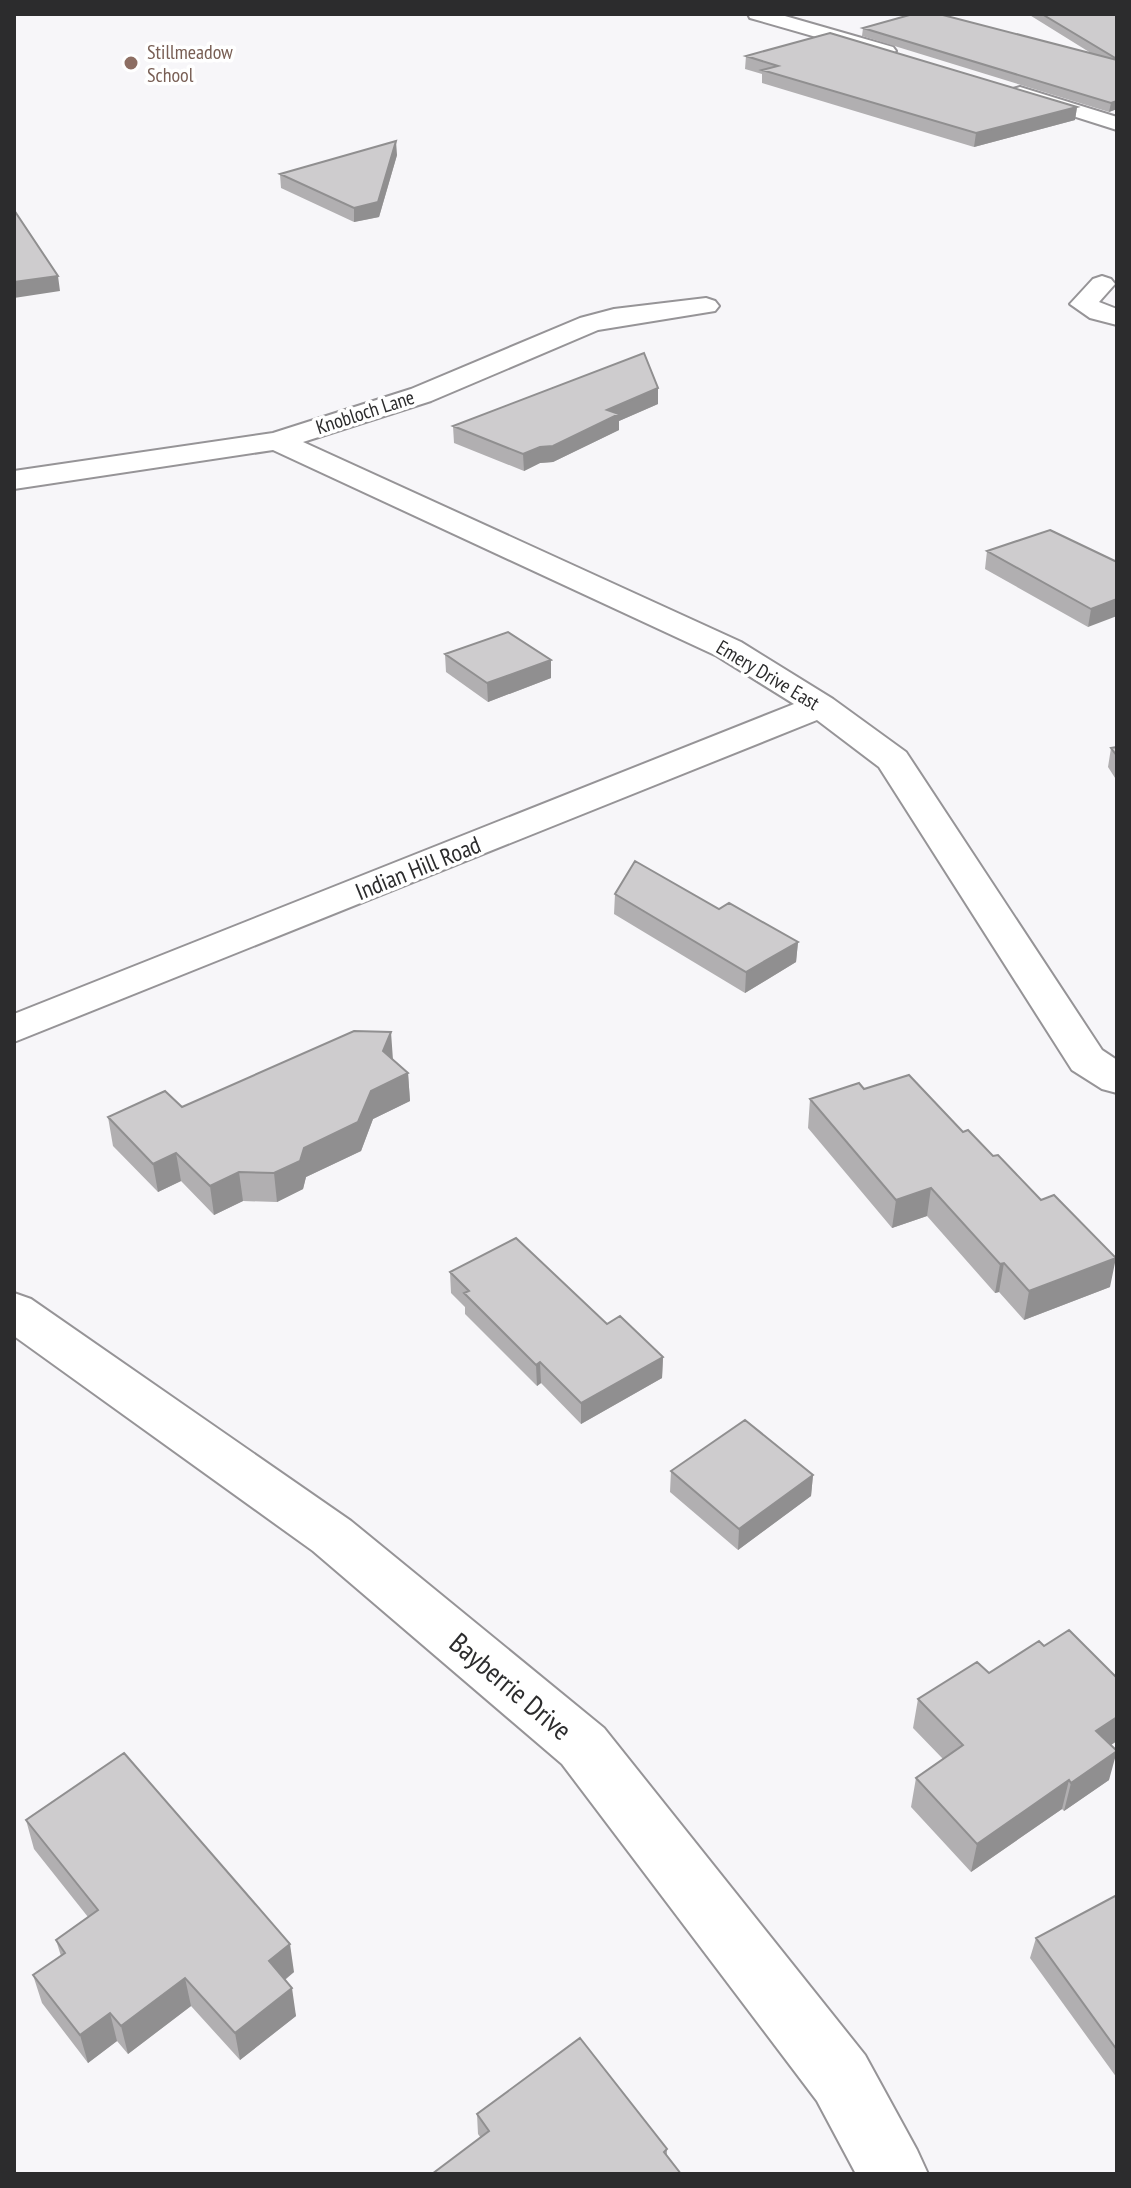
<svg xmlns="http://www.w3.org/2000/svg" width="1131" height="2188" font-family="'PT Sans Narrow',sans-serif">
	<rect width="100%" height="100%" fill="#f7f6f9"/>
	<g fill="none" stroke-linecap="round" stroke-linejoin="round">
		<defs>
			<path id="street" d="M1102,276l9,3 4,5 -16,18 18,7v16l-27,-7 -20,-14 23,-25z
				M706,298l9,3 4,5 -4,5 -117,19 -167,71 -128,41 438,200 92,57 73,53 196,298 15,10v33l-15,-4 -30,-19 -193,-303 -62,-47 -803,322v-28l780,-310 -77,-48 -444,-206 -259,39v-18l259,-38 138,-44 169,-71 34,-9z
				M14,1293l17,6 320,222 253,207 261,327 52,95 11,24h-72l-39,-73 -255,-337 -249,-213 -299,-215z"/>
			<path id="secondary" d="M748,14h30l115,33 3,4 -10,6 -7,-2 -129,-37z
				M1020,87l97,30v13l-104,-33 -3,-4 3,-4z"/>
		</defs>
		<use href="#street" stroke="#969497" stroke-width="4"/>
		<use href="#secondary" stroke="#969497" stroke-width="4"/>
		<use href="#street" fill="#fff" fill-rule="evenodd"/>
		<use href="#secondary" fill="#fff" fill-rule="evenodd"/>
	</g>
	<path fill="#b1afb1" d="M1028,14h89v95l-8,3 -247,-76 1,-8 231,27z
		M746,56l331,51 -2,13 -101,27 -212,-64v-9l-17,-5z
		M397,155l-18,62 -25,5 -73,-34 -1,-14z
		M658,404l-39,17v9l-66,32 -13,1 -16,8 -70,-28 -1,-17z
		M987,551l130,11 -29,65 -103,-58z
		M445,654l106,24 -63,24 -42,-30z
		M1117,747v34l-9,-14 3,-19z
		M615,894l104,15 79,33 -2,20 -51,31 -131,-79z
		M393,1060l15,13 2,28 -37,18 -12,32 -55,26 -3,12 -26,13 -34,-1 -29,14 -33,-34 -23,11 -45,-46 -5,-29 74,-10z
		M864,1089l99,43 147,155 -86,33 -25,-28 -4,1 -68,-77 -35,12 -84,-100 2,-29z
		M450,1272l157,52 56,33 -1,21 -81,46 -40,-41 -4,3 -72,-72v-7l-14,-14z
		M671,1471l142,4 -2,21 -73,54 -68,-58z
		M1044,1646l67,99 -2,35 -45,31 -2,-2 -91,63 -60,-65 5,-29 27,-19 -30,-31 5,-29 71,-26z
		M26,1820l268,152 -9,8 11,36 -56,44 -49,-54 -63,48 -11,-13 -29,22 -46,-60 -9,-28 28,-19 -5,-16 32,-23 -54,-68z
		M1117,1895v183l-87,-120 6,-20z
		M477,2114l190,35v7l-186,-18 -3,-4z"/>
	<path fill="#908f90" d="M1117,101v8l-8,3 2,-9z
		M1077,107l-2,13 -101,27 2,-14z
		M396,141l1,14 -18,62 -25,5v-14z
		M58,276l2,15 -46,7v-16z
		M658,388v16l-39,17v9l-66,32 -13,1 -16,8 -1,-17 84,-44z
		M1117,599v17l-29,11 3,-18z
		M551,660v18l-63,24 -1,-19z
		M798,942l-2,20 -51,31 1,-21z
		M391,1032l2,28 -10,-9z
		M408,1073l2,28 -37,18 -12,32 -55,26 -3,12 -26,13 -3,-29 97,-82z
		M176,1153l5,28 -23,11 -5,-28z
		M239,1172l4,29 -29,14 -4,-29z
		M931,1188l-4,28 -35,12 4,-28z
		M1116,1258l-6,29 -86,33 5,-29z
		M1004,1263l-5,29 -4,1 5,-29z
		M663,1357l-1,21 -81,46v-21z
		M540,1362l1,21 -4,3 -1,-21z
		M813,1475l-2,21 -73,54 1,-21z
		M1117,1717v24l-28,19 7,-29z
		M1117,1751l-8,29 -45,31 7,-28z
		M1069,1780l-7,29 -91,63 6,-28z
		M290,1944l4,28 -21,17 -4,-28z
		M185,1978l6,28 -63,48 -7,-28z
		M292,1988l4,28 -56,44 -5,-27z
		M110,2013l7,28 -29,22 -8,-28z"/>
	<path fill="#ceccce" stroke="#908f90" stroke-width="2" d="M913,14h26l178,46v41l-6,2 -248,-75z
		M1042,14h75v45z
		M830,33l247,74 -101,26 -214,-63 16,-4 -32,-10z
		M396,141l-18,61 -24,6 -74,-34z
		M14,210l44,66 -44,6z
		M644,353l14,35 -51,22 12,4 -66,32 -13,1 -17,7 -70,-28z
		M1050,530l67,32v37l-26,10 -104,-58z
		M508,632l43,28 -64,23 -42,-29z
		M1117,747v9l-6,-8z
		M635,861l84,48 10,-6 69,39 -52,30 -131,-78z
		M354,1031l37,1 -8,19 25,22 -37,18 -13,31 -54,26 -4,13 -26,12 -35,-1 -29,14 -34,-33 -23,11 -45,-47 57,-26 17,16z
		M909,1075l54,57 5,-2 25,26 5,-1 43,45 13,-5 62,63 -87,33 -25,-28 -4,1 -69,-76 -35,12 -86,-101 49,-16 5,6z
		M516,1238l91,86 13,-8 43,41 -82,46 -41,-41 -4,3 -72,-72 5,-2 -19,-19z
		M745,1420l68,55 -74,54 -68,-58z
		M1069,1630l48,48v39l-21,14 21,20 -46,32 -2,-3 -92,64 -61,-66 47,-33 -45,-46 59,-37 12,11 50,-32 5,5z
		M124,1753l166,191 -21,17 23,27 -57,45 -50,-55 -64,48 -11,-13 -30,22 -47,-60 32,-22 -9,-13 42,-30 -72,-90z
		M1117,1895v155l-81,-112z
		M580,2038l87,111 -3,3 17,22h-249l57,-43 -12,-17z"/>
	<circle fill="#8d6e63" stroke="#fff" stroke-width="3" cx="131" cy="63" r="8"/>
	<g text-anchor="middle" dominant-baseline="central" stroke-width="7" stroke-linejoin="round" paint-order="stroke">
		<g font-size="20" fill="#785e54" stroke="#fff" text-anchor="start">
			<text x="147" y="52">Stillmeadow<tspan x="147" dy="23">School</tspan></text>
		</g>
		<g font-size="20" fill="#2c2c2d" stroke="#fff">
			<text transform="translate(365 412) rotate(-18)">Knobloch Lane</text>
			<text transform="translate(768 675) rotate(31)">Emery Drive East</text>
		</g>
		<g font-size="24" fill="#2c2c2d" stroke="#fff">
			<text transform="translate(418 868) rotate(-22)">Indian Hill Road</text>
		</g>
		<g font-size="28" fill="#2c2c2d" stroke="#fff">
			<text transform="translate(511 1686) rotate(40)">Bayberrie Drive</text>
		</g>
	</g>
	<rect width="1131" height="2188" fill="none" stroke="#2c2c2d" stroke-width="32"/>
</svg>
